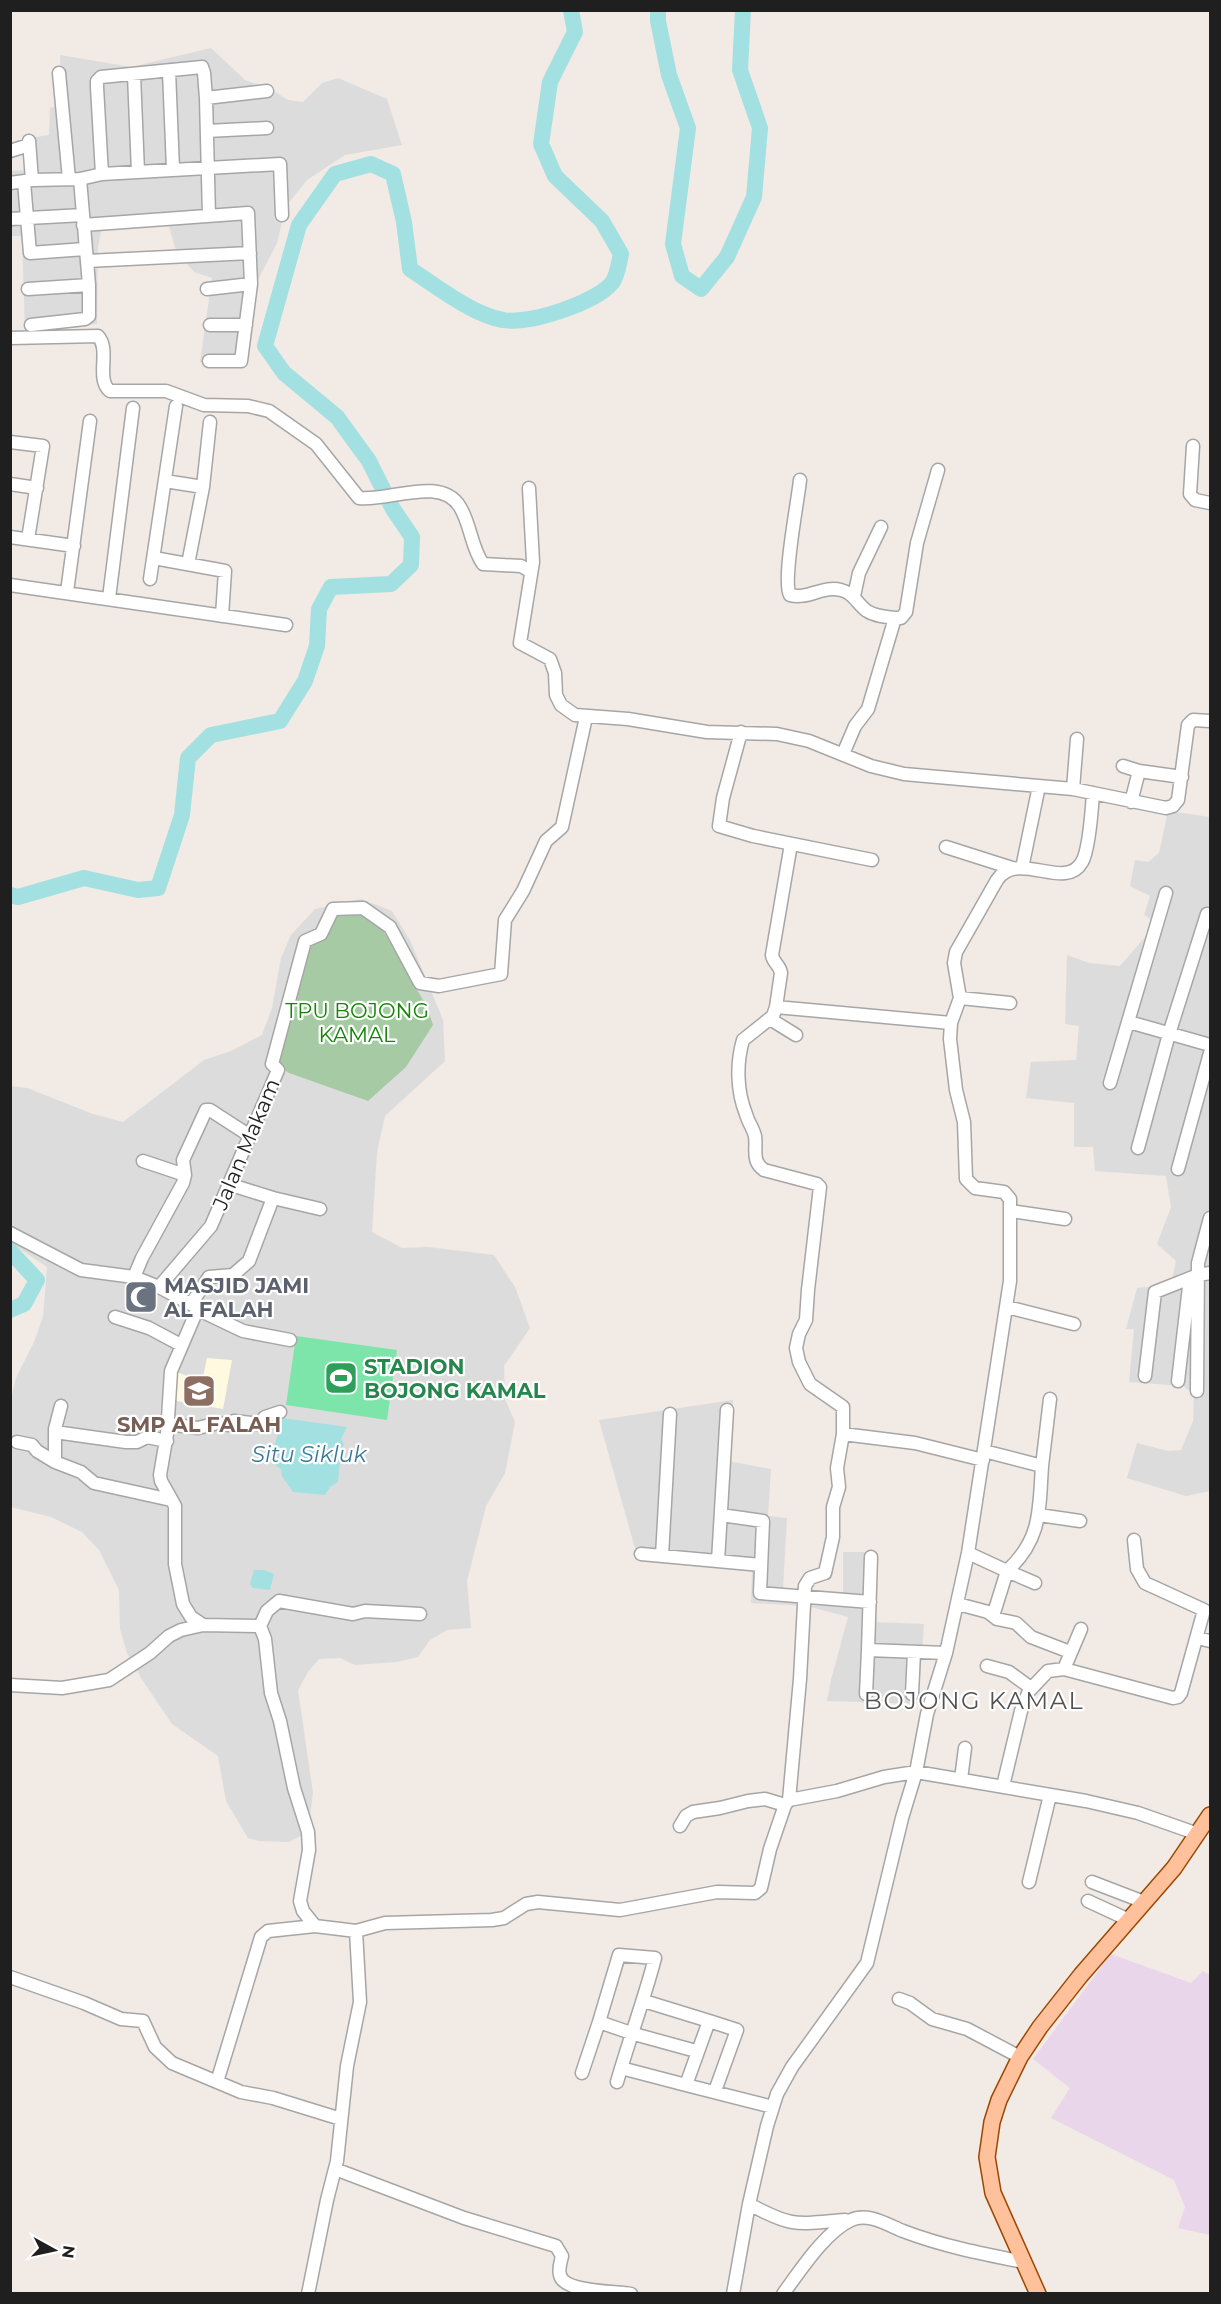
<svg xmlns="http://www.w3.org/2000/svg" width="1221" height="2304" font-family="Montserrat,sans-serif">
	<rect width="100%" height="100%" fill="#f1eae5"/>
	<path fill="#dddcdc" d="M211,48l34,32 27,10 16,10 15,2 19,-19 16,-5 49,21 15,46 -57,10 -38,25 -21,26 -9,37 -20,39 -13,86 -44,-6 12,-84 -18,-6 -18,-21 -10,-35 -62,1 -6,30 -1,77 -72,6 -3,-94h-11v-65l19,-1v-32l19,-3 1,-27 12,-3 -2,-50 71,12z
		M1168,811l42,6v674l-24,5 -59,-18 10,-35 31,8 13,-1 12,-29 1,-27 -11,-8 -54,-4 5,-53h-8l11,-41 12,-1 23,-7 4,-19 -19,-17 14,-37 -5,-31 -71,-5 -2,-24h-19v-44l-48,-5 5,-36 45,-2 3,-34 -14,-2 2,-69 22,8 31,3 37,-43 -13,-8 6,-19 -20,-10 5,-26 13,2 11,-9z
		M361,899l31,12 18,29 33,80 2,41 -60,55 -8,36 -5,80 30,16 26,-1 66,8 21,32 15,41 -26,38 1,33 10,23 -10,51 -19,33 -19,75 4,47 -24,2 -17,10 -12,17 -21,5 -42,3 -15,-7 -21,1 -11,13 -10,18 15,103 -5,39 -19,10 -30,-1 -11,-3 -22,-37 -8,-45 -46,-32 -29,-43 -16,-28 -7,-24 -1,-39 -20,-40 -17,-18 -31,-15 -40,-10v-107l5,-22 18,-36 9,-25 4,-50 -36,-24 -1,-157 17,2 66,26 30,8 81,-62 27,-9 31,-16 10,-27 9,-50 10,-23 24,-26z
		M733,1400l-5,61 43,8 -3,47 19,2 -4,70 60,4v-40h33l-2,70 50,2 -6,80 -91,-3 4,-21 17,-63 -41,-11 -56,-3 1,-32 -114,-12 -39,-139z"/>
	<path fill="#ead6ea" d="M1111,1954l80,29 12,-12 7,4v260l-32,-7 7,-21 -11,-27 -123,-62 19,-30 -37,-29z"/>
	<path fill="#fff9e0" d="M207,1358l25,2 -9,49 -52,-9 3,-29 28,11z"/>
	<path fill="#a6cba4" d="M361,913l20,14 46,80 6,18 -27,42 -38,34 -79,-28 -13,-9 33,-117 15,-8 12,-24z"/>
	<path fill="#7de5a9" d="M296,1336l101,14 -10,70 -101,-15z"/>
	<path fill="#a2e0e1" d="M282,1418l65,9 -6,12 3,6 -3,3 -3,34 -8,5 -5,8 -32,-3 -11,-16 -1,-7 -7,-5 2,-7 -2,-10z
		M254,1570h10l10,4 -4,16 -17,-2 -3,-4z"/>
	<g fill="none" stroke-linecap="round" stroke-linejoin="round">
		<path stroke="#a2e0e1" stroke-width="16" d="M658,10v11l11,54 19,53 -15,116 9,32 19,13 26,-32 27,-60 6,-69 -20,-58 3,-60
			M10,895l8,2 66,-19 54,12 20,-2 24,-73 6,-57 23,-23 69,-14 25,-40 12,-35 2,-37 12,-22 60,-3 20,-19 1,-28 -19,-28 -24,-48 -32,-44 -53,-44 -19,-27 34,-121 36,-51 36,-10 22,10 11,48 6,47c26,17 63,46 93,51 26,5 91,-17 108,-36 6,-6 8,-22 10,-30l-19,-33 -47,-45 -14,-32 9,-62 25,-50 -4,-22
			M10,1251l27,29 -13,24 -14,6"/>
		<defs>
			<path id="minor" d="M169,71l4,98
				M59,73l10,106
				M134,75l4,97
				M206,98l61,-7
				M207,131l60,-3
				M29,141l3,39
				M10,151l19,-6
				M102,174l-5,-87v-6l4,-4 101,-10 2,6 2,25 3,118
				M24,182l6,71 55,-4
				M10,183l22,-3 48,-1 22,-5 178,-10 2,51
				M10,219l73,-4
				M83,225l165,-12 3,71 -10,77h-32
				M87,261l163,-8
				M28,289l61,-4
				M207,289l44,-5
				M31,325l54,-6 4,-3v-31l-9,-106
				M210,325h36
				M10,338l88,-2c13,14 -3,43 12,55h56l38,14 44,1 21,5 47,33 43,54c29,4 82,-23 101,9 11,18 11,40 23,57l38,2 9,5
				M10,442l33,4 -15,93
				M1193,446l-3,48 5,6 15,3
				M800,480c-2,21 -18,101 -10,115 18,5 33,-10 51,-5 13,3 16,14 26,21 8,5 18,6 28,7l-27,91 -13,17 -12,28
				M165,481l38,6
				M10,484l27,4
				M529,488l4,74 -13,81 30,16 5,14 1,22 5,10 14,10 53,4 79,13 70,2 32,7 62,25 33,8 169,15 93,19 7,-2 5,-6 10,-75 5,-5 17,1
				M10,537l64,9
				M154,558l71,13 -3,45
				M188,564l15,-77 7,-65
				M150,579l26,-173
				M10,585l276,40
				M67,592l23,-171
				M854,596l5,-23 22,-46
				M109,598l24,-190
				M895,618h6l5,-6 11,-69 21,-73
				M741,732l-18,66 -4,28 34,10 119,24
				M1123,766l16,5 43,6
				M1073,789l4,-50
				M1131,802l8,-31
				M791,844l-19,111c1,8 8,10 9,18l-5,34 -3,9 -30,24c-7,24 -6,52 3,74 2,8 7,14 9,22 2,13 -4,25 9,34l53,14 3,3 -12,103 -2,30 -7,14 -3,14 3,14 11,22 33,23v27
				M946,847l66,21
				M1022,868l17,-82
				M960,998l50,5
				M776,1007l175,16
				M770,1019l26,16
				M1129,1022l81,23
				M1110,1083l56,-190
				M1138,1148l31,-114 38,-120
				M143,1161l42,14
				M1178,1169l32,-116
				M228,1184l45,14
				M1011,1211l54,8
				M10,1233l71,37 53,7 25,10 39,21 -27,63 -4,63 -7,41 1,6 14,25v58l8,40 8,13 12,8
				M134,1277l8,-19 41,-75 2,-8 -2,-15 23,-50h4l34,22
				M159,1287l52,-61 67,-156 -6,-6 33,-123 16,-7 12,-25 30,-1 27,19 30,56 19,3 62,-12 4,-54 18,-29 23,-50 16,-14 24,-110
				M191,1304l18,-27 24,-2 16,-14 24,-63 47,11
				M1007,1307l67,17
				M199,1310l44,21 47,9
				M115,1317l34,11 32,17
				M1145,1376l10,-84 43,-17 12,-2
				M1178,1381l12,-103
				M1197,1391l1,-128 12,-45
				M168,1424l30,4 20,-5 10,2 6,-4 25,3 6,-7 15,-5
				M55,1432l71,10h11l10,-5 20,4
				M17,1442l15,3 5,6 18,11 26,10 13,11 77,17
				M55,1462v-33l6,-23
				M1042,1466l8,-67
				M721,1515l42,6 -3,72 110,9
				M1039,1515l41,6
				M968,1553l39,18c35,-32 32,-62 35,-105l-58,-15
				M641,1554l120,11
				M662,1556l8,-142
				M871,1557l-3,93 78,3
				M718,1561l9,-151
				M958,1604l30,8 9,7 19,4 15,14 39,15
				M993,1616l14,-45 28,12
				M260,1626l7,-15 12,-10 74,13 12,-3 55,3
				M1197,1638l13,3
				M987,1666l22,6 22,16
				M1064,1669l109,29 5,-1 3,-4 23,-83 -59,-27 -8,-14 -3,-29
				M10,1685l52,3 47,-8 41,-27 19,-17 12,-6 22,-5 57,1 5,13 6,54 9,28 14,67 14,44 1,18 -9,51 3,10 12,15 41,5 29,-8 107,-3 12,-2 22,-14 12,-2 82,8 97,-18 38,1 6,-5 9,-39 15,-44 4,-5 48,-9 47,-14 32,-5 170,29 52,12 60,21
				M866,1694l2,-44
				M912,1694l2,-42
				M961,1779l4,-31
				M1003,1786l18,-75 8,-20 19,-20 16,-2 17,-40
				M789,1800l11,-121 5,-93 5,-8 15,-5 8,-36v-30l6,-20 -2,-19 6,-34 72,9 68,17
				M680,1826l6,-10 7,-4 27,-4 28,-7 17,-2 20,6
				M1029,1882l21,-87
				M1092,1882l52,20
				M1088,1901l41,19
				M10,1977l74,26 37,16 22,2 12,26 17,16 69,29 32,6 68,21
				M899,1999l11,4 22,16 35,10 53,28
				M644,2001l65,20
				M621,2068l65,17
				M582,2073l17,-51
				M217,2082l44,-145 7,-6 47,-5
				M617,2082c12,-42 27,-82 38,-124l-36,-3 -20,67 35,12 62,17
				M715,2091l22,-61 -28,-9 -23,64 87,22
				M335,2169l129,49 92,28 6,10c-1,5 -4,13 -2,19 4,18 56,16 71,19
				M749,2204c44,24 48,20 96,16
				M308,2294l19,-94 10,-39 10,-95 13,-64 -4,-71
				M733,2294l16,-90 18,-78 10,-32 15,-27 75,-104 35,-145 14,-46 11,-58 19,-61 22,-100 42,-272v-82l-6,-7 -29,-4 -9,-9 -2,-57 -8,-32 -6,-51 1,-16 9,-25 -6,-35 2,-11 41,-72c21,-31 68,12 85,-18 7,-12 10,-54 11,-69
				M783,2294c17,-23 42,-62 68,-74 17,-8 37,5 52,11 39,15 80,23 121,31"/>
			<path id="major" d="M1038,2294l-45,-101 -6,-36 5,-35 7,-22 21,-43 20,-30 41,-52 93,-107 36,-53"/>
		</defs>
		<use href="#minor" stroke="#a6a6a6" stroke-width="15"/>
		<use href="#major" stroke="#9b4900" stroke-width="18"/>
		<use href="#minor" stroke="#fff" stroke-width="12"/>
		<use href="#major" stroke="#ffc09c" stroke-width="15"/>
	</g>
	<defs>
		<symbol id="mosque-square" viewBox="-11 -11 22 22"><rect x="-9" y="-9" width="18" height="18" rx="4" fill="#6b7280" stroke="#fff"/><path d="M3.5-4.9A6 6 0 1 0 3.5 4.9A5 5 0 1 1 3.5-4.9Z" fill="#fff"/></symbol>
		<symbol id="stadium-square" viewBox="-11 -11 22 22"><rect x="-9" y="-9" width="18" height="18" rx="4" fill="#2e9e5b" stroke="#fff"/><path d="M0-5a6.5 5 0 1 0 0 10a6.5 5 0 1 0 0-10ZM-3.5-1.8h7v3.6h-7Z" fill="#fff"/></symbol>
		<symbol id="school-square" viewBox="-11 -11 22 22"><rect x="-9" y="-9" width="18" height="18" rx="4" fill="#8d6e63" stroke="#fff"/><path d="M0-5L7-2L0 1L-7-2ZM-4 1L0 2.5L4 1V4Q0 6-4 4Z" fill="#fff"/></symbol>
	</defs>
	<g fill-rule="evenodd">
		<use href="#mosque-square" x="122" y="1278" width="38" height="38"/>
		<use href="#stadium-square" x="322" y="1359" width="38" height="38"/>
		<use href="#school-square" x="180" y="1372" width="38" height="38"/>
	</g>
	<g text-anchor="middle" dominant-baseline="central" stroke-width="4.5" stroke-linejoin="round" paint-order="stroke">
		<g font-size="21" fill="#138704" stroke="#fff">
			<text x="357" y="1010">TPU BOJONG<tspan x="357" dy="24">KAMAL</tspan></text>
		</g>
		<g font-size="21" fill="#1f1f1f" stroke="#fff">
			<text transform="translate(246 1144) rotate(-67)">Jalan Makam</text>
		</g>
		<g font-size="21" font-weight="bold" fill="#5b616d" stroke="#fff" text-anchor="start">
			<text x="164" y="1285">MASJID JAMI<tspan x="164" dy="24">AL FALAH</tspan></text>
		</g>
		<g font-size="21" font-weight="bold" fill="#27864d" stroke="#fff" text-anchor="start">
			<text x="364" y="1366">STADION<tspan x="364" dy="24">BOJONG KAMAL</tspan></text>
		</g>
		<g font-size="21" font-weight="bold" fill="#785e54" stroke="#fff">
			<text x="199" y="1424">SMP AL FALAH</text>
		</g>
		<g font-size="22" font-style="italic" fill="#3a7a96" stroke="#fff">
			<text x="309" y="1454">Situ Sikluk</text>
		</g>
		<g font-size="24" letter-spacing="1.5" fill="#525252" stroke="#fff">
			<text x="974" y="1700">BOJONG KAMAL</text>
		</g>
	</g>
	<rect width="1221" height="2304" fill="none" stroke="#1f1f1f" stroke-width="24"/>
	<g transform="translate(54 2250) rotate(98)" stroke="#ffffff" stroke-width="4.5" paint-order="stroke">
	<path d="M0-4.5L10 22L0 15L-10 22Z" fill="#1f1f1f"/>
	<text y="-9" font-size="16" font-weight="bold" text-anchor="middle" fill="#1f1f1f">N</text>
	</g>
</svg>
